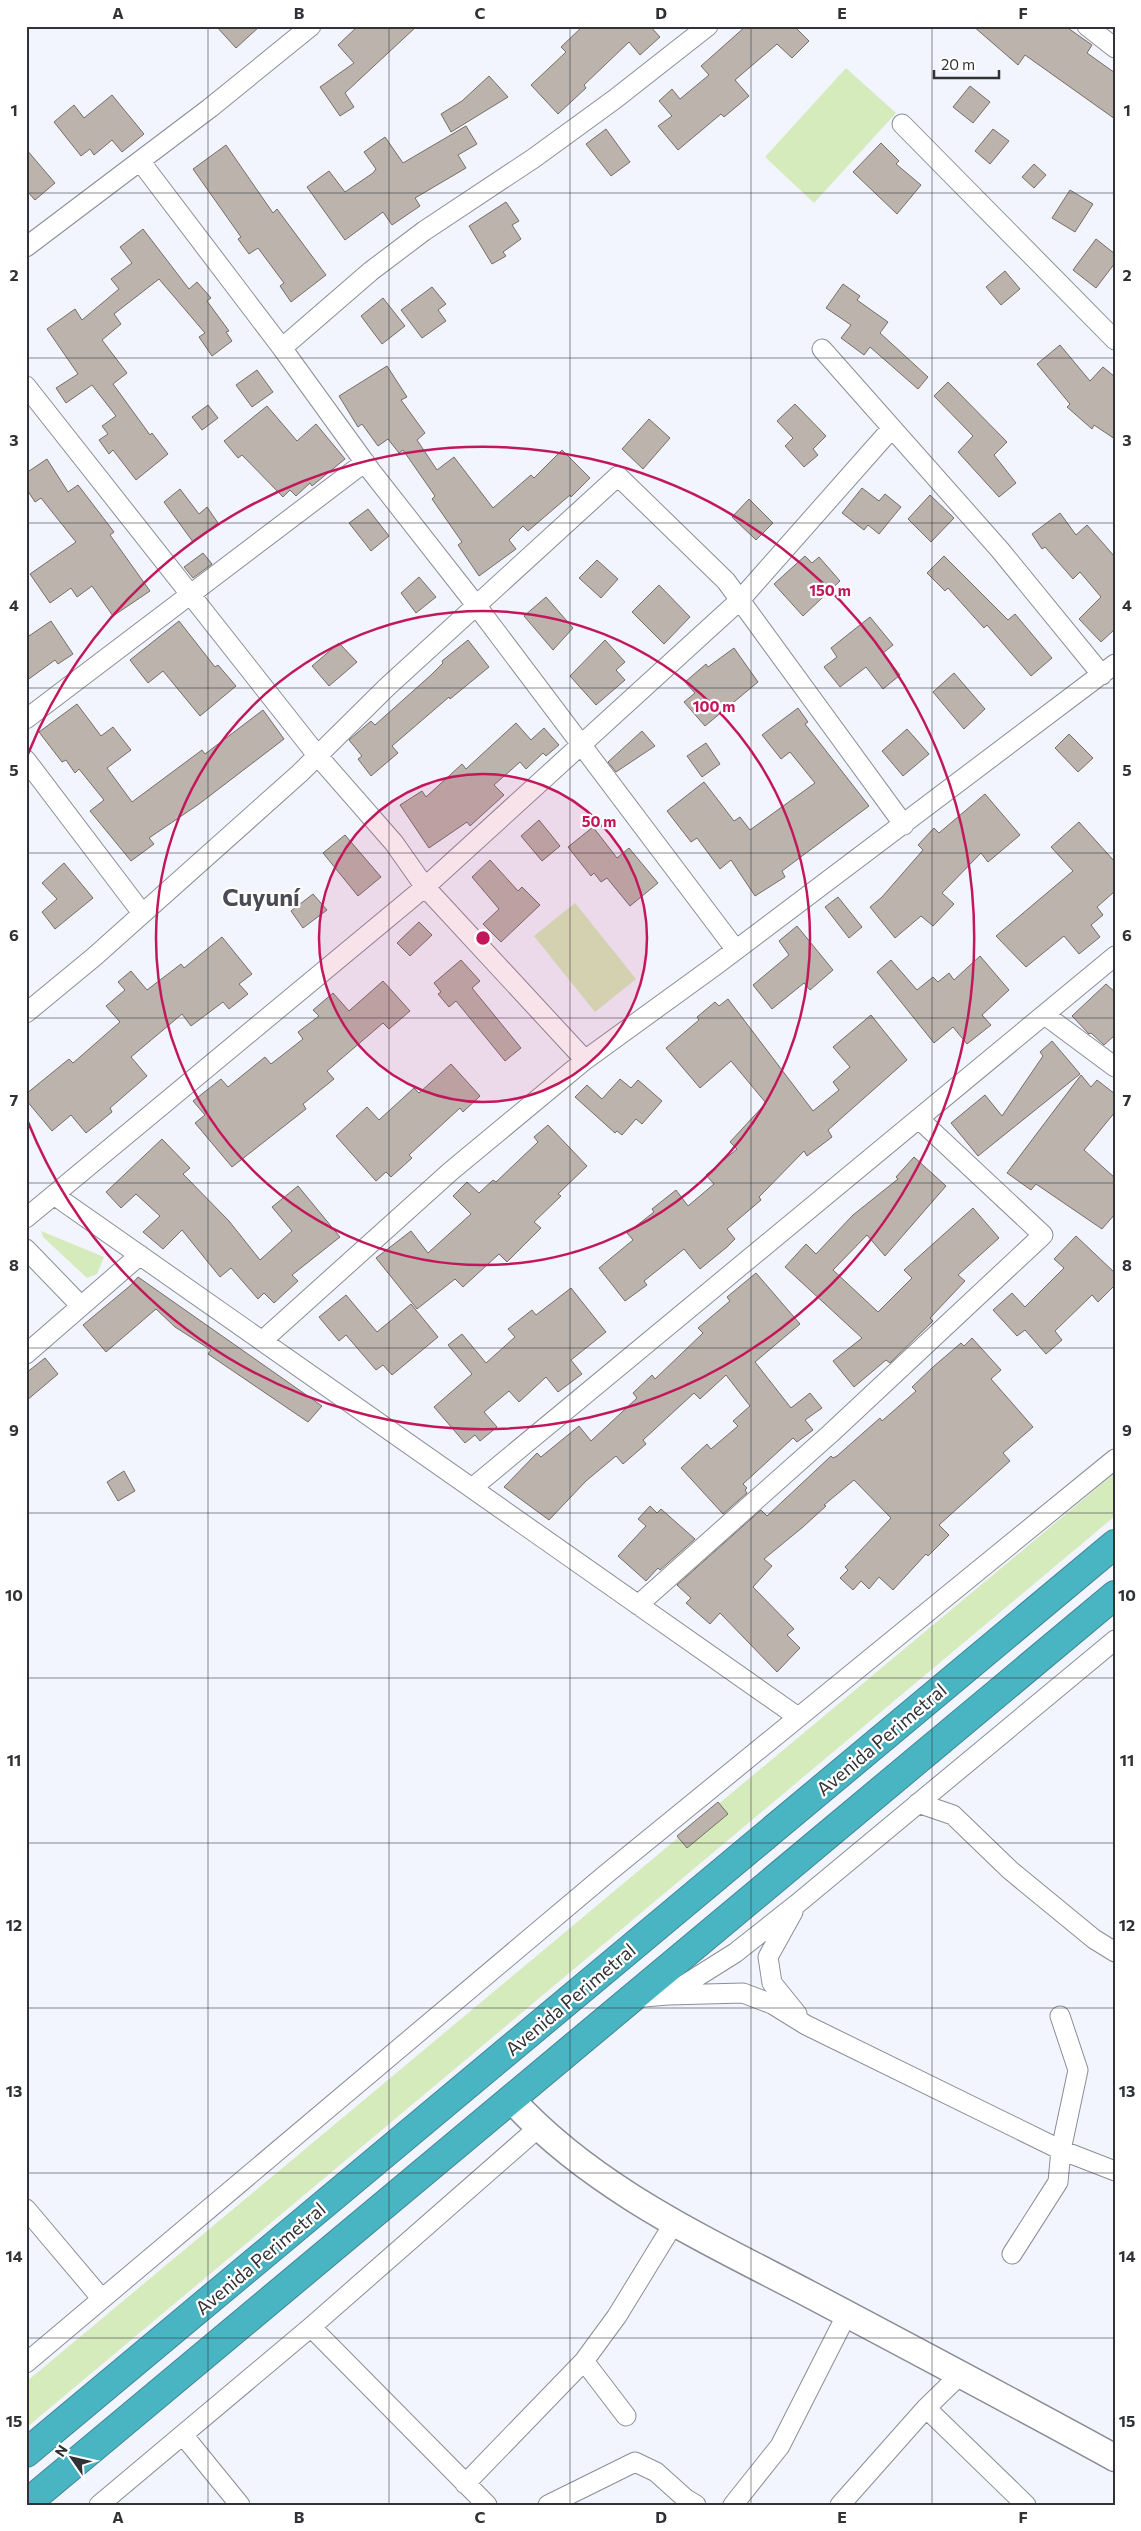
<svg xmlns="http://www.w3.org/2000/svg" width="1141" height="2531" font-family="Commissioner,sans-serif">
	<rect width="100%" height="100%" fill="#f2f4fe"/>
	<path fill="#d6ebbc" d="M846,68l50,45 -82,90 -49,-46z
		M575,903l61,76 -41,33 -61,-76z
		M41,1231l63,26 -7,17 -10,4 -44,-41z
		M1115,1473v43l-1089,912v-46z"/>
	<path fill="#bbb3ac" stroke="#766e68" d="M216,26h44l-24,22z
		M358,26h59l-72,67 9,14 -14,9 -20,-29 34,-24 -16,-18z
		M583,26h67l10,11 -20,18 -11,-13 -45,43 2,3 -28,26 -27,-29 35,-33 -5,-5z
		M746,26h52l-2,2 13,13 -17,17 -15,-14 -42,36 14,16 -25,21 -3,-3 -43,36 -20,-24 14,-10 -13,-15 13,-12 8,10 29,-24 -8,-9z
		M973,26h92l27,19 -5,8 28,20v46l-90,-64 -7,10z
		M489,76l19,21 -57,35 -10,-18 21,-13z
		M970,86l20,16 -17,21 -20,-16z
		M112,95l32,39 -22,18 -10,-12 -18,15 -4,-6 -9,7 -27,-34 20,-17 10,13z
		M466,126l11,18 -19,11 8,13 -51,30 5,8 -28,19 -9,-13 -38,28 -38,-53 22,-16 16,21 28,-19 3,-4 -12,-17 21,-15 18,26z
		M606,129l24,33 -19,14 -25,-32z
		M993,129l16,12 -19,23 -15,-13z
		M881,143l18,18 -3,3 25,21 -24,29 -44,-42z
		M226,145l47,68 4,-4 49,66 -35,27 -11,-16 4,-3 -26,-35 -9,6 -11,-15 3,-2 -48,-68z
		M26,149l29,34 -20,17 -9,-10z
		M1034,164l12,11 -12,13 -12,-11z
		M1070,190l23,14 -18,28 -23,-14z
		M506,202l13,19 -7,4 9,14 -18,13 3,4 -14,8 -23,-38z
		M143,229l46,60 8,-7 14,16 -4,3 22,30 -3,1 6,9 -20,15 -13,-19 6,-4 -46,-54 -45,35 7,10 -19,16 25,33 -14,11 37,51 2,-2 16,21 -32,26 -23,-30 -4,4 -10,-14 9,-6 -6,-8 14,-10 -24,-31 -26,18 -10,-15 22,-14 -31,-45 28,-20 7,11 37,-31 -8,-10 21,-16 -12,-16z
		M1096,239l19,15v9l-19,25 -23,-18z
		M1005,271l15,18 -19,16 -15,-18z
		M843,284l17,12 -3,4 31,22 -8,11 48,44 -10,12 -48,-42 -6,8 -23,-17 10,-13 -25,-17z
		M432,287l14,17 -8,6 8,11 -24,17 -21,-28z
		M383,298l22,28 -23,18 -21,-28z
		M1060,345l30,36 13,-14 12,10v62l-21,-14 -2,4 -25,-22 3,-3 -33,-40z
		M387,366l20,31 -6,3 24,33 -8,7 20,30 17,-13 39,51 38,-33 3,3 28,-28 28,28 -19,19 -1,-2 -42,36 -5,-5 -14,14 7,9 -37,27 -21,-31 4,-3 -30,-43 3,-3 -32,-46 -4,3 -11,-14 -10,7 -16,-22 -4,3 -19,-31z
		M257,370l16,22 -21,15 -16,-22z
		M948,382l59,60 -13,13 22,28 -17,14 -41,-45 15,-16 -39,-40z
		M795,404l31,32 -13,13 5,6 -14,12 -19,-21 8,-8 -16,-17z
		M208,405l10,13 -16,12 -10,-13z
		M267,406l30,35 19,-17 29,35 -33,27 -2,-3 -14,13 -6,-6 -7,7 -41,-42 -4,3 -14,-17z
		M649,419l21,19 -27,31 -21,-20z
		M47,459l21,33 10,-7 36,47 -4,3 40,56 -37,25 -21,-30 -15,11 -6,-9 -21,15 -20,-29 46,-32 -35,-44 -6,4 -9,-14v-15z
		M862,488l17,13 6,-7 16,13 -22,27 -11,-9 -4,5 -22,-17z
		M180,489l19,25 8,-7 11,16 -25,19 -29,-40z
		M930,495l24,23 -23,24 -23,-23z
		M749,499l24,24 -17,17 -24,-23z
		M368,509l21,27 -18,15 -22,-28z
		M1060,513l16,22 11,-10 28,32v72l-14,13 -22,-23 22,-22 -21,-25 -7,7 -28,-32 -3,2 -10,-15z
		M203,553l9,11 -19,14 -9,-11z
		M805,556l7,7 7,-6 21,24 -37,35 -29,-32z
		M944,556l64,64 7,-6 37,44 -21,18 -44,-51 -3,3 -36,-40 -3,3 -18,-18z
		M597,560l21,19 -17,19 -22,-20z
		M419,577l17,20 -20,16 -15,-20z
		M659,585l31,32 -26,27 -32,-32z
		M546,597l27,31 -20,22 -29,-34z
		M870,617l23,28 -10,8 17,22 -17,14 -17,-22 -26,20 -16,-20 13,-10 -6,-9z
		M51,621l22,33 -15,10 -3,-4 -29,21v-43z
		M179,621l36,46 3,-2 18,21 -36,30 -37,-45 -15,12 -18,-23z
		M468,640l21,27 -39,32 -1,-2 -57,49 6,7 -27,23 -13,-17 4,-3 -13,-16 22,-19 4,4 56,-50 12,-12 -1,-2z
		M605,640l20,22 -9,8 9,10 -29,25 -26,-29z
		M339,643l18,19 -28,24 -17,-20z
		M734,648l24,34 -53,44 -21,-24 11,-9 -10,-11 21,-18 2,3z
		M954,673l31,36 -21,20 -31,-37z
		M77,704l24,32 12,-9 18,23 -24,18 25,34 70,-52 3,4 58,-44 21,29 -85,65 -50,34 5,6 -23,17 -41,-50 14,-11 -25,-31 -4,4 -9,-13 -4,2 -23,-30z
		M798,708l10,14 -3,2 64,82 -87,65 3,6 -30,19 -24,-36 -11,9 -23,-31 -6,4 -24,-31 37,-29 30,39 6,-4 10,13 65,-47 -25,-31 -9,7 -19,-24z
		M516,723l15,17 13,-12 15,17 -13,11 -3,-3 -17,16 -6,-7 -26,23 10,10 -34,31 -3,-4 -38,26 -29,-43 22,-14 4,6 36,-33 4,5z
		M907,729l22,25 -26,22 -21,-25z
		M642,731l13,15 -39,26 -8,-10z
		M1069,734l24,24 -15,14 -23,-24z
		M706,743l14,21 -18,13 -15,-21z
		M985,794l35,41 -32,27 -7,-9 -39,40 12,11 -21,22 -12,-10 -26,22 -25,-31 12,-10 41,-47 -5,-5 16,-17 5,5z
		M539,820l21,26 -18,15 -21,-25z
		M1079,822l36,40v29l-18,16 6,8 -12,10 9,12 -21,17 -15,-18 -38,31 -30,-31 77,-65 -22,-24z
		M593,827l24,31 12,-10 29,35 -28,23 -23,-28 -6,4 -7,-9 -3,3 -23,-29z
		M345,835l36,42 -23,19 -35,-43z
		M490,860l28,31 4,-4 18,18 -39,37 -18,-18 16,-15 -27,-32z
		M64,863l29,35 -38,31 -13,-17 15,-13 -15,-16z
		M313,894l14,16 -24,18 -12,-17z
		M838,897l24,30 -13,11 -24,-31z
		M419,922l13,13 -22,21 -13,-13z
		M797,926l36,44 -23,20 -6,-7 -32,26 -19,-24 36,-30 -10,-14z
		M222,937l30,37 -13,10 9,10 -19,15 -6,-7 -32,24 -9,-12 -51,43 16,19 -37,32 2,4 -26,21 -15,-18 -19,16 -26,-31v-6l43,-35 4,4 47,-41 -14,-16 19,-16 -7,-8 13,-11 16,19 34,-26 3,4z
		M980,956l29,34 -27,25 9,10 -24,19 -14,-17 -19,16 -57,-71 14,-12 26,30 16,-13 5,5 11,-9 5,7z
		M461,960l19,21 -8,7 49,60 -16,13 -49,-60 -7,6 -11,-13 3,-2 -7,-9z
		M383,981l27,30 -21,18 -6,-6 -56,48 7,8 -31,25 3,5 -74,58 -37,-44 10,-8 -12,-14 28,-22 7,8 37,-30 6,7 32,-25 -5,-7 21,-16 -6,-6 20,-17 16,18z
		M1106,984l9,8v43l-11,10 -13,-12 -2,1 -17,-18z
		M728,999l85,112 26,-21 -6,-8 17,-15 -17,-20 38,-32 36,45 -79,70 4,7 -25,19 -3,-5 -45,46 2,3 -34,29 8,10 -8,8 -27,22 -16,-20 -40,32 3,4 -22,16 -26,-33 34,-28 -6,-7 27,-21 -2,-3 24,-19 12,16 26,-22 -8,-9 31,-26 -7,-7 36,-39 -35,-42 -31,27 -34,-40 33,-28 -2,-3 18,-15 4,4z
		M1052,1041l28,33 -102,82 -27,-33 34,-28 17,21 41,-60 -3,-4z
		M451,1064l29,32 -17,16 -3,-4 -51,47 3,3 -21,19 -5,-5 -10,9 -40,-45 31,-29 12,13 35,-32 5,5z
		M1081,1075l10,12 6,-7 18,14v18l-31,38 31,28v36l-13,15 -66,-45 -5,6 -24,-17z
		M620,1079l11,9 7,-8 24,21 -20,23 -6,-5 -14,16 -5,-4 -2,2 -40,-36 12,-12 15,14z
		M548,1125l39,41 -29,28 3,2 -27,26 7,6 -34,34 -8,-8 -36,33 -8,-8 -38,30 -41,-51 35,-27 17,22 43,-39 -18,-18 14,-14 12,11 14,-13 3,2 42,-40 -4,-5z
		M162,1139l28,29 -7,6 46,47 31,39 32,-29 -20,-24 26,-21 42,51 -48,38 6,6 -24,22 -10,-10 -6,6 -27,-31 -11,9 -38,-47 -19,19 -20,-17 17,-16 -24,-22 -15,14 -15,-16z
		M914,1157l32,29 -61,70 -18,-21 -34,35 45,42 34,-34 -8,-8 69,-62 26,30 -41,37 7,6 -35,37 3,3 -43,42 -4,-3 -32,27 -21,-26 29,-23 -77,-71 21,-23 10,10 37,-39 45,-36 -2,-2z
		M1076,1236l39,37v12l-17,17 -6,-7 -37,36 7,9 -16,14 -21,-24 -8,6 -24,-26 19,-17 13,14 39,-39 -10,-9z
		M756,1273l44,51 -45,38 36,46 19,-15 12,15 -17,12 8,10 -16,12 -4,-4 -50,46 4,4 -2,2 2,3 -24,21 -42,-46 26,-24 4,5 27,-23 -5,-5 17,-15 -24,-31 -26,24 -6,-6 -51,47 3,4 -23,20 -7,-8 -30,25 -37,39 -45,-33 33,-34 4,4 38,-31 12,15 46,-43 -4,-5 19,-18 3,4 48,-46 -5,-5 32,-27 -3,-4z
		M138,1277l184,129 -14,16 -100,-68 3,-4 -36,-23 -19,-18 -50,43 -23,-27 48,-40z
		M571,1288l35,44 -35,28 11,14 -24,18 -12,-15 -27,25 -10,-11 -25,21 13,15 -17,14 -5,-6 -10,8 -31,-36 38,-33 -24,-29 14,-11 24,29 29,-26 -7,-8 24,-19 4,5z
		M346,1295l31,37 34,-28 27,33 -46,38 -9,-10 -7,5 -30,-35 -7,6 -20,-24z
		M972,1338l29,32 -10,9 42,48 -30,26 7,8 -71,64 10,10 -21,21 -2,-2 -33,36 -14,-13 -10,12 -8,-8 -8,9 -13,-12 8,-8 -3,-3 46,-49 -37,-38 -30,25 2,1 -23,21 -39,32 8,7 -19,21 41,42 -7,6 13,13 -23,24 -57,-59 -10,11 -24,-21 5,-5 -14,-13 84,-75 6,6 64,-60 2,2 4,-2 43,-38 2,3 34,-30 -4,-4 21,-20 28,-24 3,3z
		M45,1358l13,16 -32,27v-28z
		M124,1471l11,20 -17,10 -11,-19z
		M650,1506l7,7 4,-4 34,30 -35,31 -2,-2 -12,13 -28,-25 28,-30 -8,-7z
		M718,1802l10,12 -41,34 -10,-12z"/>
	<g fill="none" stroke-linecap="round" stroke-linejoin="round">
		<defs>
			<path id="street" d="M1087,26l28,22
				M902,124l213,216
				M140,161l142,187 89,123 105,134 260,345
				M26,247l184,-139 101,-82
				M282,348l89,-77 53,-40 110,-73 81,-59 93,-73
				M822,349l178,201 102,125
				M26,386l291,369 77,88 31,44 160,173
				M26,719l339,-257
				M26,760l116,153
				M26,1013l68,-56 206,-184 87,-86 231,-211 108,105 178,244
				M1045,1015l70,52
				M54,1195l744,522
				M26,1218l399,-331 315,-287 152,-172
				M26,1249l55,57
				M262,1341l189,-170 134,-111 131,-95 399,-301
				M26,1354l114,-99
				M472,1488l643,-532
				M638,1605l192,-171 213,-199 -124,-116
				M918,1803l35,12 57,55 84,69 21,13
				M793,1912l-25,45 4,26 25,31
				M669,1995l74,-2 29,11 34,21 255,125 54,21
				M632,1998l36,-3 67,-42 62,-49 318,-264
				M26,2209l76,90
				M1012,2254l46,-72 3,-32 17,-80 -18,-54
				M311,2327l176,178
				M584,2361l42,55
				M26,2363l579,-488 510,-416
				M926,2408l100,97
				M183,2435l57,70
				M465,2484l119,-123 33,-45 57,-93
				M99,2505l212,-178 227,-199
				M548,2505l87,-43 21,10 30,27 10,6
				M733,2505l47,-59 67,-132
				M840,2505l86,-97 36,-35"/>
			<path id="secondary" d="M511,2099c81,89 193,140 298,195 102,54 204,108 306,164"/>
			<path id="highway" d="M26,2453l1089,-909
				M26,2504l1089,-909"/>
		</defs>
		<use href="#street" stroke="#8c8e97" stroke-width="21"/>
		<use href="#secondary" stroke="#8c8e97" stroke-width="29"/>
		<use href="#highway" stroke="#418792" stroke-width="30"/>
		<use href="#street" stroke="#fff" stroke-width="19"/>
		<use href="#secondary" stroke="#fff" stroke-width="26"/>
		<use href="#highway" stroke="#49b5c3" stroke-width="28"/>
	</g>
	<path fill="none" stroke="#313236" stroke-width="1" stroke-opacity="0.55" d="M208,26v2479M389,26v2479M570,26v2479M751,26v2479M932,26v2479M26,193h1089M26,358h1089M26,523h1089M26,688h1089M26,853h1089M26,1018h1089M26,1183h1089M26,1348h1089M26,1513h1089M26,1678h1089M26,1843h1089M26,2008h1089M26,2173h1089M26,2338h1089"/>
	<circle cx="483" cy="938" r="164" fill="#c2185b" fill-opacity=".12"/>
	<g fill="none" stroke="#c2185b" stroke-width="2.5">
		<circle cx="483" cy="938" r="164"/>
		<circle cx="483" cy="938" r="327"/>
		<path d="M28 754A491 491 0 1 1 28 1122"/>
	</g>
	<g text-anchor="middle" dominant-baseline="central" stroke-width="4.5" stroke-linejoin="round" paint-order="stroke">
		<g font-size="19" fill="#313236" stroke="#fff">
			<text transform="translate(881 1739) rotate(-40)">Avenida Perimetral</text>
			<text transform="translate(570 1999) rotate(-40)">Avenida Perimetral</text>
			<text transform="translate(260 2258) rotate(-40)">Avenida Perimetral</text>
		</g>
		<g font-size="24" font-weight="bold" fill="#4a4b54" stroke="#fff">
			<text x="261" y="896">Cuyuní</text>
		</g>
	</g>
	<circle cx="483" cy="938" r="8" fill="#c2185b" stroke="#fff" stroke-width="2.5"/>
	<g font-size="15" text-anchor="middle" font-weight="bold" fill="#c2185b" stroke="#fff" stroke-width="4.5" stroke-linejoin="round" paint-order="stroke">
		<text x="830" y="596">150 m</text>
		<text x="714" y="712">100 m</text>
		<text x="599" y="827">50 m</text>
	</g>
	<rect width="1141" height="2531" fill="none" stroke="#ffffff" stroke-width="55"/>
	<g transform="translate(72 2458) rotate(304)" stroke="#ffffff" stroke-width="4" paint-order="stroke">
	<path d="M0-4L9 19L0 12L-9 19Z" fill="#313236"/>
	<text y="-8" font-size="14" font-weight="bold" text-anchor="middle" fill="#313236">N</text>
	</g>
	<path d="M934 70v8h65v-8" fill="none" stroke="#313236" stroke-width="2.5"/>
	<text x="941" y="70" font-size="15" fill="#313236" stroke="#ffffff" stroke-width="4" paint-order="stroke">20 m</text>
	<rect x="28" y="28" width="1086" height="2476" fill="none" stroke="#313236" stroke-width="2"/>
	<g font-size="16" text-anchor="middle" font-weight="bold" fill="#313236">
		<text x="118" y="19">A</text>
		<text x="299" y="19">B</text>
		<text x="480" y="19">C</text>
		<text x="661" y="19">D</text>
		<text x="842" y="19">E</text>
		<text x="1023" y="19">F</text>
		<text x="14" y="116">1</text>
		<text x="1127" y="116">1</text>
		<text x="14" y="281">2</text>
		<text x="1127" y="281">2</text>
		<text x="14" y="446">3</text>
		<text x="1127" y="446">3</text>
		<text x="14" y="611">4</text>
		<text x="1127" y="611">4</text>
		<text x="14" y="776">5</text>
		<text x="1127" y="776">5</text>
		<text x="14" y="941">6</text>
		<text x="1127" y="941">6</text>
		<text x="14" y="1106">7</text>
		<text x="1127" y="1106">7</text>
		<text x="14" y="1271">8</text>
		<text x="1127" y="1271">8</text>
		<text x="14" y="1436">9</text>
		<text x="1127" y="1436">9</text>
		<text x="14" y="1601">10</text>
		<text x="1127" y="1601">10</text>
		<text x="14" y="1766">11</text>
		<text x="1127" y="1766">11</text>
		<text x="14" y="1931">12</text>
		<text x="1127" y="1931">12</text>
		<text x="14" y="2097">13</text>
		<text x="1127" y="2097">13</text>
		<text x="14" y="2262">14</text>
		<text x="1127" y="2262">14</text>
		<text x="14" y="2427">15</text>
		<text x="1127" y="2427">15</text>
		<text x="118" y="2523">A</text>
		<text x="299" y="2523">B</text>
		<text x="480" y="2523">C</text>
		<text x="661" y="2523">D</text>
		<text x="842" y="2523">E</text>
		<text x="1023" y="2523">F</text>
	</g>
</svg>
